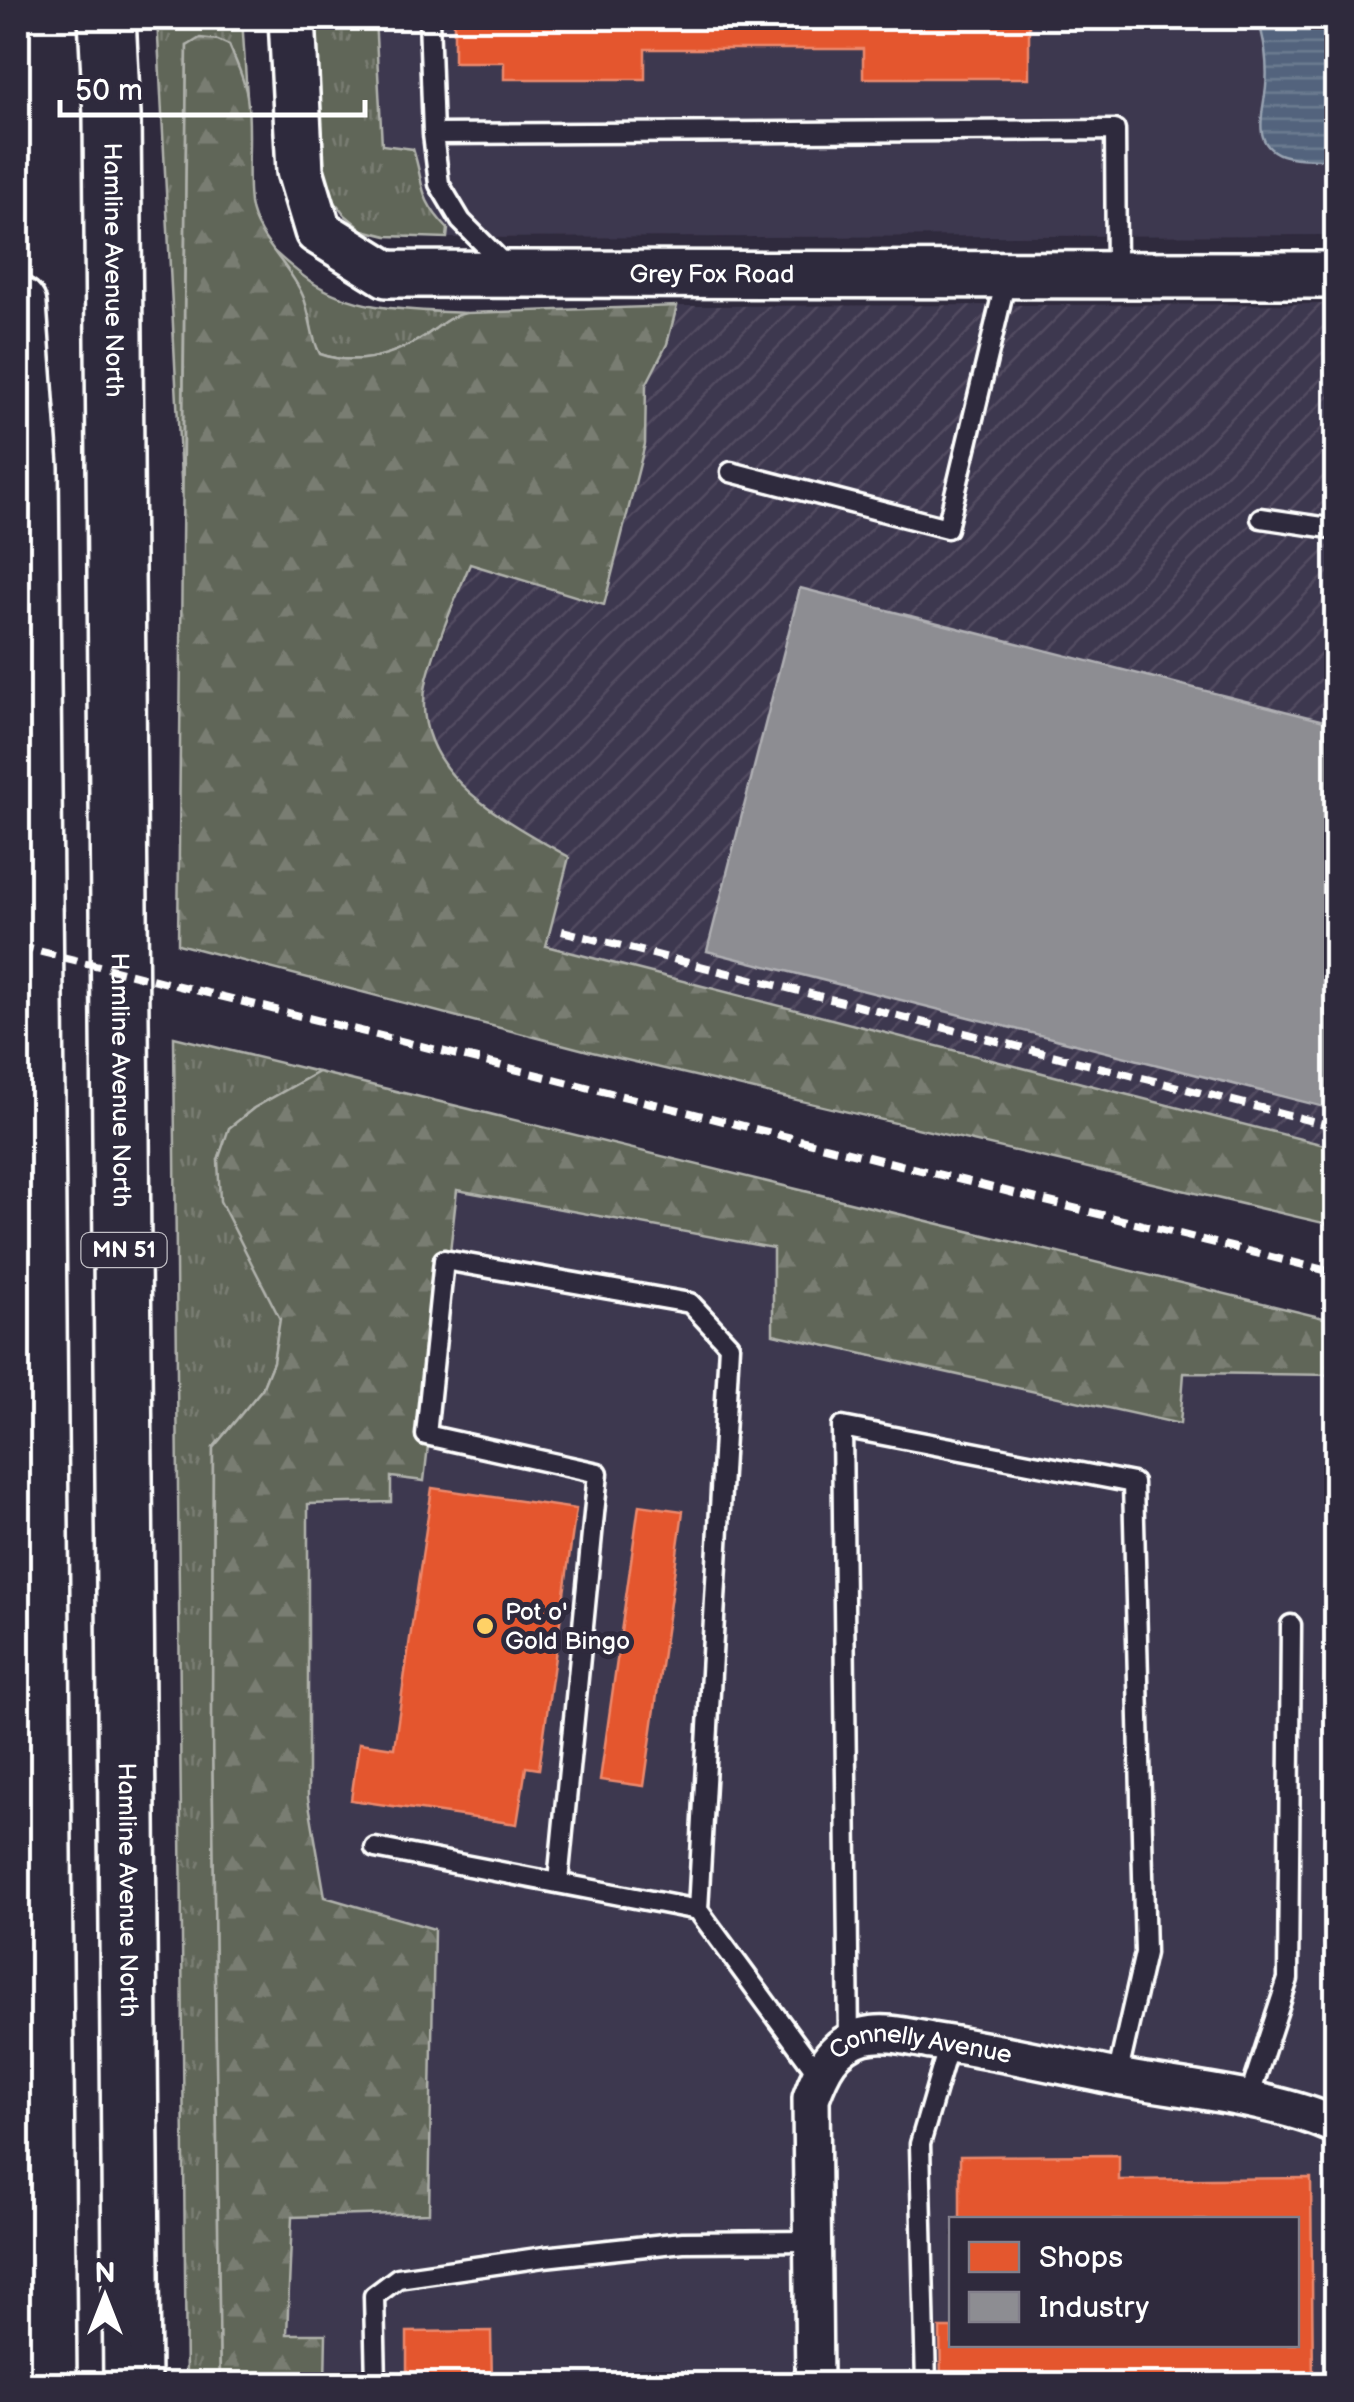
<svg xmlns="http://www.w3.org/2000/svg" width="1354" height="2402" font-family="'Balsamiq Sans',sans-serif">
	<defs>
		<pattern id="industrial-furrows" width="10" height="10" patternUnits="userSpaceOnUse" patternTransform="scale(2.5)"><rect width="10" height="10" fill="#3e384f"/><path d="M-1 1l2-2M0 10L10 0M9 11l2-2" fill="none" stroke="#514c61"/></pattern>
		<pattern id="grass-tufts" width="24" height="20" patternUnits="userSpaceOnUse" patternTransform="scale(2.5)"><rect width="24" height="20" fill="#616659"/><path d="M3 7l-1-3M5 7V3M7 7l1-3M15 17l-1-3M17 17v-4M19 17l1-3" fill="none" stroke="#797d72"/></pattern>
		<pattern id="forest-firs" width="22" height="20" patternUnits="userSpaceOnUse" patternTransform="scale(2.5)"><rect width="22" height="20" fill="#616659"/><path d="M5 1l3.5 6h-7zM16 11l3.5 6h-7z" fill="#797d72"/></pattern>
		<pattern id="water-rules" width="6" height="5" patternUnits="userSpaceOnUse" patternTransform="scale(2.5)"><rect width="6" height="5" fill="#52647d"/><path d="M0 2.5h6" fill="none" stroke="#6c7b90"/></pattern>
	</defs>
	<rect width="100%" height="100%" fill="#2f2a3d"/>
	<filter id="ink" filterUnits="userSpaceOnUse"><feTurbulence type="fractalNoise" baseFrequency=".01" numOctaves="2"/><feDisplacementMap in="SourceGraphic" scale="20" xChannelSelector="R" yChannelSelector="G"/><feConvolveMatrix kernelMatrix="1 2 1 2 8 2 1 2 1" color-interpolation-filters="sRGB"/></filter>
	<g filter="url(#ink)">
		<path fill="#3e384f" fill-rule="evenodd" d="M375,18h961v217l-889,3 1,-9 -12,-12 -15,-25 -8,-43 -31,-4z
			M457,1190l316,58 1,86 405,90 5,-52 152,3v1009h-1011l1,-50h-39l5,-118 137,-3 -104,-316 -17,-99v-294l82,-2 1,-25 33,3zM952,2220h344v124h-344z"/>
		<path fill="url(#industrial-furrows)" d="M1336,304v844l-790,-202 22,-89 -77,-44 -31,-28 -27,-36 -9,-40 3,-29 43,-117 133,41 42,-160 1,-59 21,-41 10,-38z"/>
		<path fill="url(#grass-tufts)" stroke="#b0b2ac" stroke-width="2.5" d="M157,18h85l5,78 -18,-51 -42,1 -5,452z
			M316,18h59l7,127 31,4c12,37 4,48 35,80l-1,9 -60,-2 -24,-6 -18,-15 -19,-25 -6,-44z
			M272,250c12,10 25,22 38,31 46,31 102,29 156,32 -20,4 -25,13 -41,23 -32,20 -68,31 -105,18l-8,-16 -2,-20z
			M174,1037l144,35 -64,36 -24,20 -12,32 62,159 -7,43 -11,27 -49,59 -1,277 8,659h-34z"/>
		<path fill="url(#forest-firs)" stroke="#b0b2ac" stroke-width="2.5" d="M200,38l18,2 11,5c7,16 15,33 18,51 5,35 -1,72 3,107 5,36 40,61 53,93 8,19 7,39 17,58 37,13 73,2 105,-18 16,-10 21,-19 41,-23l211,-7 -10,38 -21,41 -1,59 -41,161 -134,-41c-15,36 -33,77 -43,115 -22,92 77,141 142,178l-23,89 790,202v78l-744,-174 -414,-108 9,-898z
			M318,1072l1018,249v54l-152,-2 -4,51 -407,-90v-86l-316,-58 -33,291 -33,-4v25l-83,2v294l17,99 109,32 -5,284 -137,4 -5,117h39l-1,50h-105l-8,-659 1,-277 49,-59 11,-27 7,-43 -60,-118 -2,-41 11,-32 25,-20z"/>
		<path fill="url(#water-rules)" stroke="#97a2b1" stroke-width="2.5" d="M1257,18h79v142c-17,-3 -37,1 -54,-5 -32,-11 -18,-45 -16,-68 2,-22 -1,-49 -9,-69z"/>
		<path fill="#e4572e" stroke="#ec896d" stroke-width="2.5" d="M454,18h575v60h-166v-29h-218v30h-141v-17h-50z
			M432,1488l144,21 -37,260 -13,-2 -9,57 -166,-24 8,-57 35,5z
			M639,1505l44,6 -39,275 -44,-6z
			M1119,2155v25l192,-2 2,206h-372l-1,-56h12v16h344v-124h-336v-64z
			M491,2331l1,53h-85v-52z"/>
		<path fill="#8d8d92" stroke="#afafb3" stroke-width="2.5" d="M800,588l536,136v386l-629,-159z"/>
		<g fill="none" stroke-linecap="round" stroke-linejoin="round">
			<defs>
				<path id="service" d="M429,18l4,116 682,-4 1,144
					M433,134l6,50 22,37 47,47
					M731,472l216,56 60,-253
					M1261,518l75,11
					M375,1848l323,62 121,165
					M558,1882l40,-409 -172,-38 18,-175 246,43 39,42 -31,565
					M849,2041l-7,-614 291,56 12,470 -28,124
					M1248,2101l40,-122 3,-354
					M376,2384l-2,-88 24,-18 146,-21 139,-15 131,-1
					M926,2384l-6,-240 29,-100"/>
				<g id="minor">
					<path id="s1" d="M814,2384l-3,-286c10,-28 21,-53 52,-62 22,-6 46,1 68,5 61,9 121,23 181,35 66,13 167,22 224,50"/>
				</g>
				<g id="tertiary">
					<path id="s2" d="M292,18l8,153 18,60 69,43 949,1"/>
				</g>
				<g id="motorway">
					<path id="s3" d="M107,18l5,97 20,2269"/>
					<path d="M18,305l12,163 18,1916"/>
				</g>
			</defs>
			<use href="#service" stroke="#fff" stroke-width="25"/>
			<use href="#minor" stroke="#fff" stroke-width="42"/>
			<use href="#tertiary" stroke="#fff" stroke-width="52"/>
			<use href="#motorway" stroke="#fff" stroke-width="62"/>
			<use href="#service" stroke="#2f2a3d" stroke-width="18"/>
			<use href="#minor" stroke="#2f2a3d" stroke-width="35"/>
			<use href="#tertiary" stroke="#2f2a3d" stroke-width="45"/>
			<use href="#motorway" stroke="#2f2a3d" stroke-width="55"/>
			<path stroke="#fff" stroke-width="8" stroke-dasharray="15 8" stroke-linecap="butt" d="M562,931l774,196
				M18,946l1318,327"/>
		</g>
	</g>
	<circle fill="#ffd166" stroke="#2f2a3d" stroke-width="4" cx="485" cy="1626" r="10"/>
	<g text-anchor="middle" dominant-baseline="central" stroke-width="10" stroke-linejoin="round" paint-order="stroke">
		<rect fill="#2f2a3d" stroke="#c1bfc5" stroke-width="2.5" x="81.5" y="1233" width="85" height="34" rx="8"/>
		<g font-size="22" font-weight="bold" fill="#fff">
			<text x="124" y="1250">MN 51</text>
		</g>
		<g font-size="25" fill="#fff" stroke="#2f2a3d">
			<text stroke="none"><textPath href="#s3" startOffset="252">Hamline Avenue North</textPath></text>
			<text stroke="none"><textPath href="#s2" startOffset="622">Grey Fox Road</textPath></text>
			<text stroke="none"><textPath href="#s3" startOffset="1062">Hamline Avenue North</textPath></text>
			<text stroke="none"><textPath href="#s3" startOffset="1872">Hamline Avenue North</textPath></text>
			<text stroke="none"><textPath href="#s1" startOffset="428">Connelly Avenue</textPath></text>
		</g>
		<g font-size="25" fill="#fff" stroke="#2f2a3d" text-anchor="start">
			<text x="505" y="1612">Pot o'<tspan x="505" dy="29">Gold Bingo</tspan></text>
		</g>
	</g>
	<rect width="1354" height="2402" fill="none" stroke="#2f2a3d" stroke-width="60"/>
	<rect x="30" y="30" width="1294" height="2342" fill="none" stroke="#fff" stroke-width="4" filter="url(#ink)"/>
	<rect x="949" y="2217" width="350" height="130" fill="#2f2a3d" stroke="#827f8b" stroke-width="2.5"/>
	<rect x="969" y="2242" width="50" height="30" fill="#e4572e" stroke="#827f8b" stroke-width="2.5"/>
	<text x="1039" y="2267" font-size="30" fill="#ffffff">Shops</text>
	<rect x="969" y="2292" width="50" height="30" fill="#8d8d92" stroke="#827f8b" stroke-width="2.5"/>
	<text x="1039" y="2317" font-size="30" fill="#ffffff">Industry</text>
	<g transform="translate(105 2297)" stroke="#2f2a3d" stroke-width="8" paint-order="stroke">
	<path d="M0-8L18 38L0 25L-18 38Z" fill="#ffffff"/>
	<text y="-15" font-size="28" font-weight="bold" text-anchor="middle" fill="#ffffff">N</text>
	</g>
	<path d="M60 100v15h305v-15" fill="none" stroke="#ffffff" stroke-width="5"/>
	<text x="75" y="100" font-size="30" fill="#ffffff" stroke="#2f2a3d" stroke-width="8" paint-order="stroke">50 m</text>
</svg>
